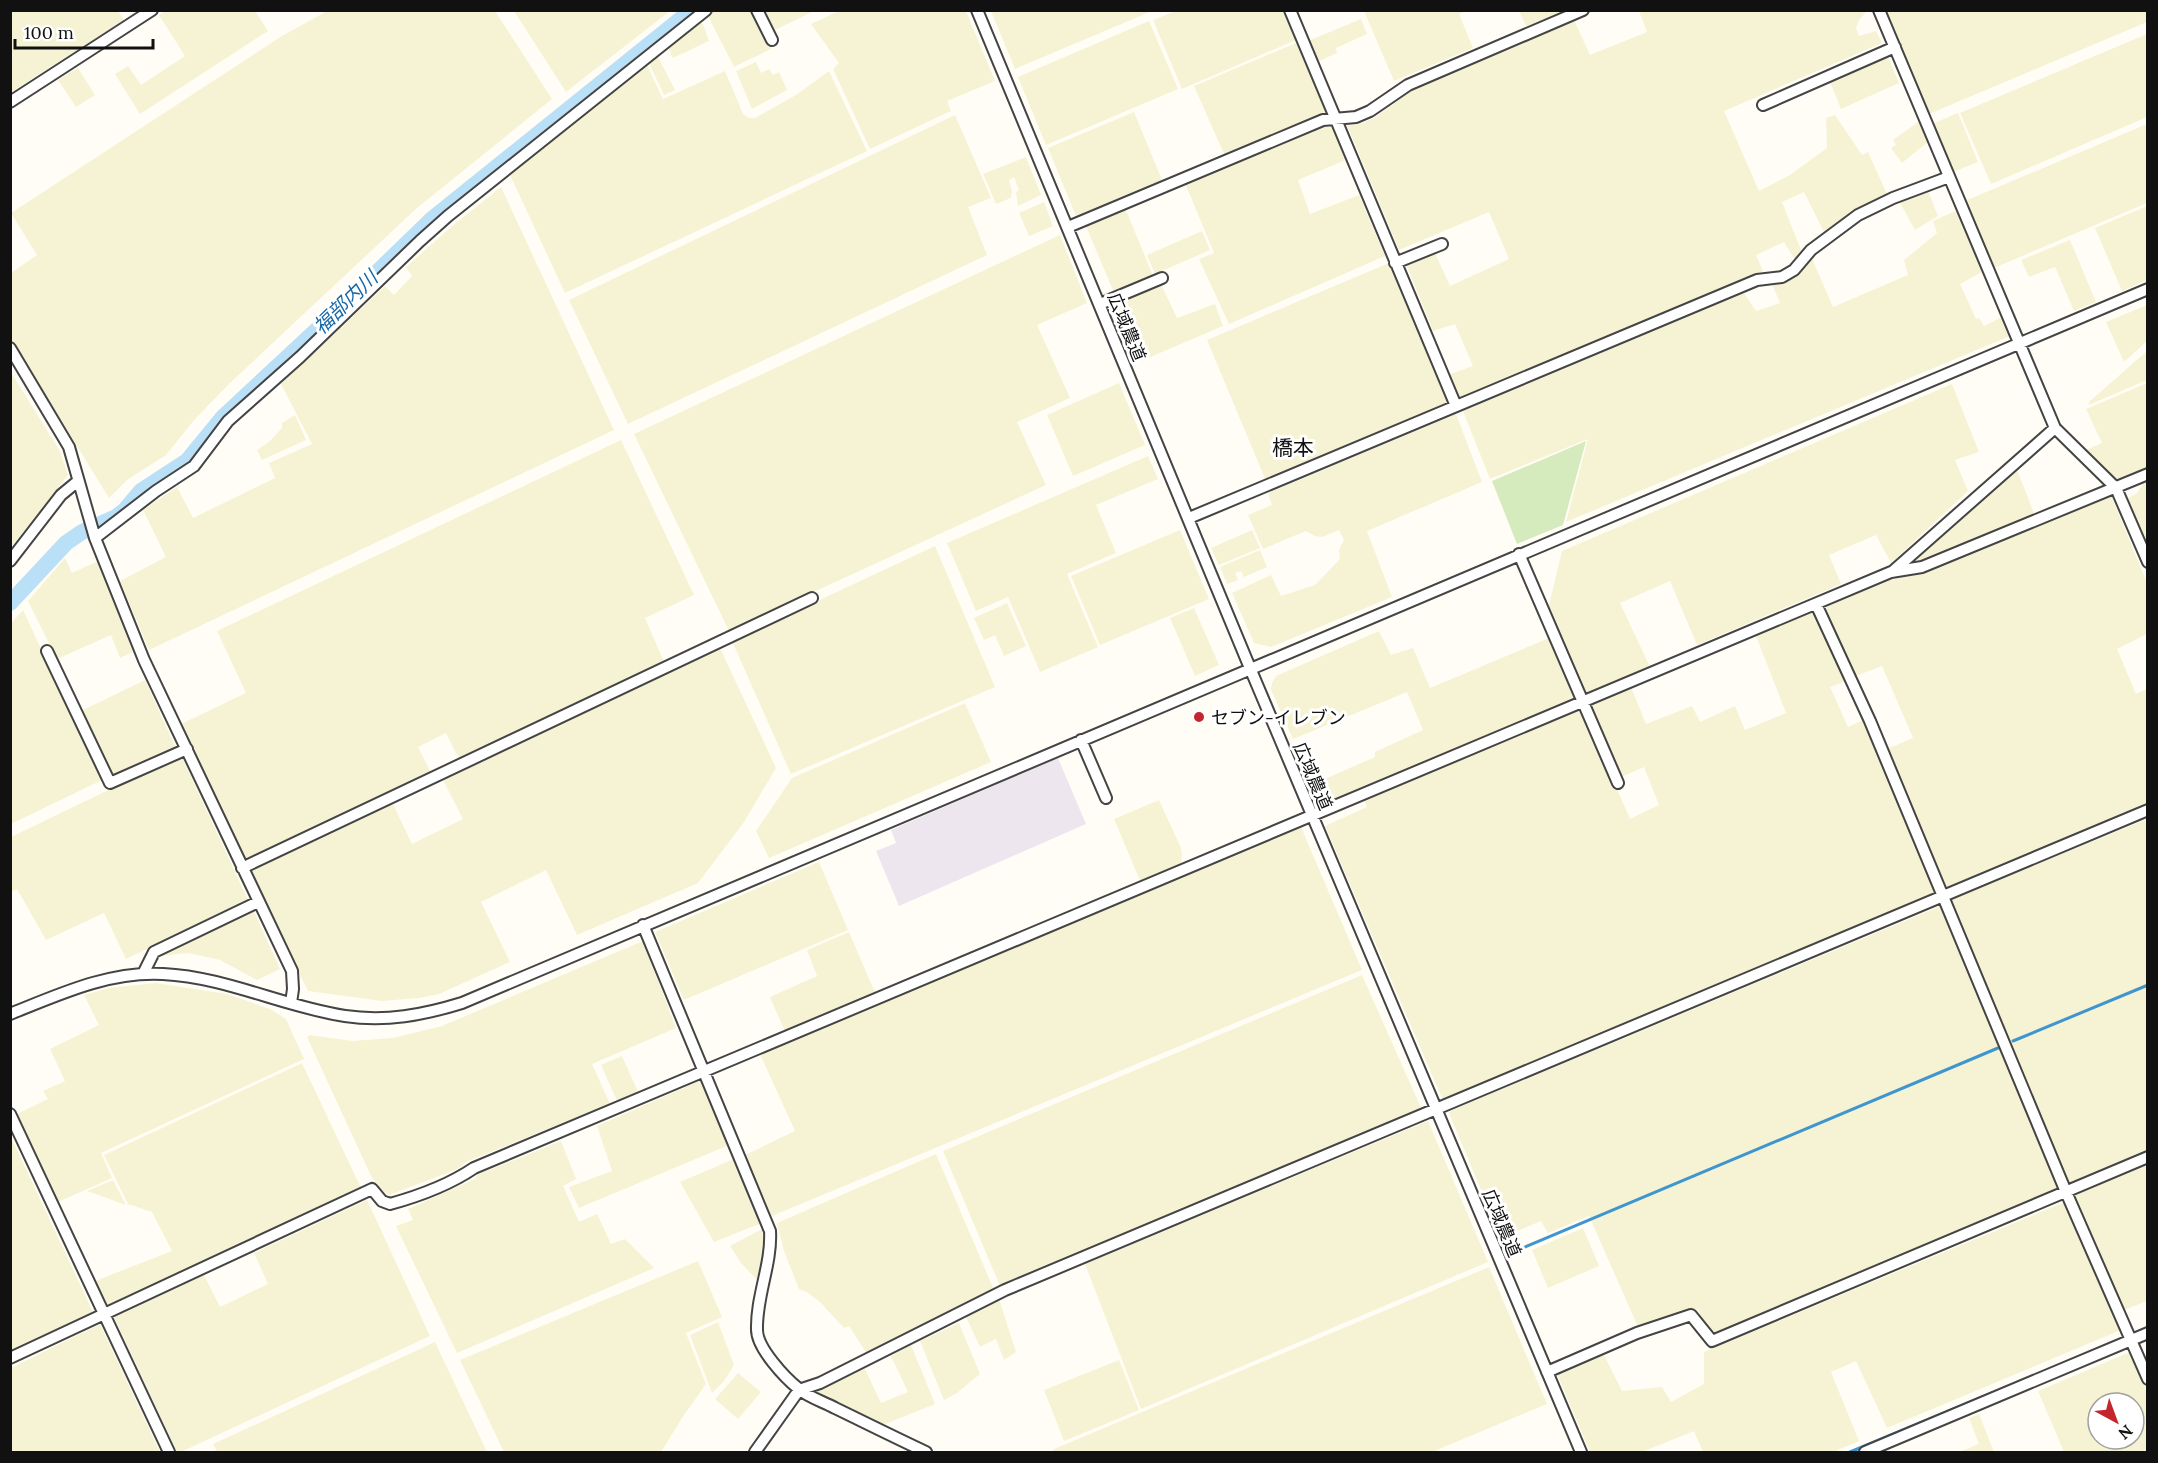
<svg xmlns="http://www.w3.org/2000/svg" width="2158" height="1463" font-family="Lora,'Noto Sans JP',serif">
	<rect width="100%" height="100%" fill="#fffdf5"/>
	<path fill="#eee6ef" d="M1058,758l28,66 -187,82 -23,-55 20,-8 -5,-13z"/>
	<path fill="#f6f3d4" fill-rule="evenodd" d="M11,10l107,1 6,9 -113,72z
		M167,10l88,1 13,20 -128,83 -25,-40 13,-8 13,19 44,-29 -26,-41z
		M329,10l166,1 57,88 -135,109 -187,175 -35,36 -29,36 -39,25 -18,18 -98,-159v-66l26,-18 -26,-42 271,-177z
		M2147,10v12l-218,92 -43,-103z
		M514,11h156l-104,81z
		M715,11h37l19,38 -37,18 -26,-51z
		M765,11h49l-39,19z
		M839,11h127l29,70 -48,20 4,10 -81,38 -37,-80 6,-6 -28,-39z
		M991,11h161l-137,58z
		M1176,11h108l12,29 -114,49 -29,-69z
		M1364,11h103l-8,3 14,34 -79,33z
		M1519,11h50l-42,17z
		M1639,11h228l-8,9 -3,8 3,8 17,-5 6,12 -158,68 35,80 31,-16 37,-27 -1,-30 9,-3 27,40 6,-3 19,42 -34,16 -29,22 -20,-40 -22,10 19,48 -6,10 -11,-18 -28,13 7,16 -306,128 -9,-24 25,-9 -18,-42 -22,7 -27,-67 28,-13 16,35 59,-27 -20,-47 -90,38 -52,-125 13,-1 14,-6 39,-28 161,-70 16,35 57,-23z
		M1361,19l6,15 -31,14 1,5 -20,9 -9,-21z
		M1149,21l29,68 -132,56 -28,-68z
		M698,23l5,1 6,17 -36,17 -5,-11z
		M2147,34v83l-156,67 -31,-71z
		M1296,43l32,72 -14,2 -90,37 -30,-68z
		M1887,55l12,28 -58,26 -12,-29z
		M658,57l17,33 -11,5 -15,-32z
		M756,62l5,11 8,-4 4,6 6,-3 8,18 -35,19 -16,-38z
		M646,63l17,36 62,-28 18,43 6,4h6l41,-23 33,-24 38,80 -302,142 -55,-118z
		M78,68l17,27 -19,12 -18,-27z
		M1134,112l28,68 -86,36 -28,-68z
		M1958,113l20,49 -25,10 -21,-48z
		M955,115l36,83 -23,9 19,48 -359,169 -59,-124z
		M1921,120l8,21 -27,22 -11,-15 5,-3 -3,-5z
		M2147,124v79l-153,65 -29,-67z
		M1324,126l11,2 13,31 -50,21 12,34 49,-19 26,61 -156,68 -30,-65 15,-6 -29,-70z
		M1026,157l15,38 -23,11 -2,-14 3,-2 -5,-13 -5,3 3,11 -1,7 -15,6 -13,-30z
		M501,187l113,243 -465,220 -29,-69 46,-24 -23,-47 34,-23 16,31 82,-40 -6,-15 43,-19 -31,-60 104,-98 9,9 18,-19 -6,-9 45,-40z
		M1928,191l10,25 -23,14 -16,-29z
		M1044,202l9,24 -24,10 -10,-23z
		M2147,206v74l-25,11 -27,-63z
		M1125,208l29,70 -39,17 -30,-71z
		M1958,210l24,62 -22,12 16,35 3,-1 5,8 18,-9 8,19 -444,186 22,-83 -98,40 -27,-68 281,-118 12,18 24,-8 -8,-19h10l13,-9 16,-19 22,51 75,-32 -4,-15 33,-27 -4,-12z
		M1202,231l8,19 -55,24 -8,-19z
		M1060,235l27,68 -50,22 33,73 -53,24 29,63 -317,146 -95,-197z
		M2070,240l26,62 -22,9 -19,-44 -26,10 -8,-17z
		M1389,263l59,140 -182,78 -59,-141z
		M1160,282l17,36 38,-14 8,22 -82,35 -25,-59z
		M2147,305v36l-23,21 -18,-40z
		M2147,351v29l-58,25v-3z
		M10,371l50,80 8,24 -57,72z
		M1119,383l26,62 -72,31 -26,-61z
		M2147,383v85l-31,13 -30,-31 16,-7 -16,-34z
		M1952,384l27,68 -24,8 13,31 -77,72 -15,-28 -47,20 12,29 -144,61 -27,-64 -50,22 30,64 -65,28 -37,-86 14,-58z
		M1456,414l26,68 -115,49 25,66 -121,50 -17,-4 -22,-50 39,-18 10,21 34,-11 25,-26 -1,-9 5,-10 -5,-10 -17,7 -7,-1 -9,-5 -43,18 -15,-34 24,-10 -4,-12z
		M295,415l11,25 -44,20 -5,-10 12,-8 13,-14v-5z
		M621,440l73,155 -49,23 19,44 -205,97 -13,-26 -28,14 13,26 -185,87 -65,-136 65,-31 -29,-62z
		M1148,456l10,23 -62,26 20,48 -49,21 31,73 -58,25 -32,-75 -32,14 -29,-68z
		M2016,467l19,49 -114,47 -7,-7z
		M2147,480v68l-22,-48 12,-7 7,-11z
		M2111,495l36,88v51l-30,15 19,45 11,-5v113l-201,88 -59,-141 26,-11 -31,-72 -29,11 -29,-66 3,-6z
		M1180,530l29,69 -109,46 -29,-69z
		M1252,530l8,18 -41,17 -8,-17z
		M935,546l60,141 -204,87 -59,-133z
		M1260,550l7,17 -23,10 -3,-6 -6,2 3,7 -11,4 -7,-17z
		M65,558l7,15 26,-12 35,91 -13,6 -9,-23 -54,24 -29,-58z
		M1007,603l19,43 -22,10 -9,-21 -11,5 -10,-22z
		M1194,608l25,57 -24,11 -25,-58z
		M23,610l79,170 -91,44 -1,-200z
		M1808,613l7,1 31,67 -16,6 18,40 15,-7 5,4 70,168 -491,206h-5l-117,-272 42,-19 -4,-8 218,-92 49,112 29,-14 -15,-38 -25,11 -30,-73 42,-18 15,37 46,-18 8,16 35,-16 10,24 41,-17 -30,-77z
		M1379,631l12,24 22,-7 17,40 119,-50 26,61 -256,106 -8,-20 64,-28v-5l48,-22 -16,-38 -114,47 -22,-49 1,-7 4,-7z
		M720,648l56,120 -32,54 -46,61 -121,52 -31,-65 -65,32 29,60 -71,32 -20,4 -37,3 -74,-10 -59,-120 143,-69 20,42 51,-25 -20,-39z
		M145,680l30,66 -63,30 -31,-65z
		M965,703l26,59 -222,96 -13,-27 36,-53z
		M181,755l67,145 -122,59 -22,-46 -58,27 -29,-51 -6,3v-55z
		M1159,800l22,48 1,6 -1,13 -40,16 -27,-64z
		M2147,819v331l-79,34 -118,-284z
		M1301,827l61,143 -590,246 -27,-61 50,-24 -35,-77z
		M819,862l29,68 -164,70 -29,-68z
		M1943,905l118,282 -344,148 -16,-19 -3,-7 -60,18 -49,-111 -41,17 -7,-12 -40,17 -52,-125 3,-3z
		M253,909l27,60 -23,11 -37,-20 -32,-7 -27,3 -2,-4z
		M849,932l27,63 -90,39 -16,-37 47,-21 -10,-26z
		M643,941l33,87 -84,36 18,40 -142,57 -13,9 -66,25 -5,-3 -13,-16 -64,-139 3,-2 42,6 41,-3 49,-12z
		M1362,975l60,135 -422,176 -57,-135z
		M156,983l71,11 43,15 16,10 18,40 -203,94 11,25 -54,24 -43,-87 33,-16 -5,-8 22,-10 -15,-32 49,-24 -15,-30 25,-7z
		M622,1056l17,38 -21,9 -17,-38z
		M302,1063l59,125 -253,117 -13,-24 77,-30 -20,-39 -24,-8 -24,-49z
		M702,1080l27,65 -150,63 -10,-21 43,-16 -15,-45z
		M1428,1121l60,141 -347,147 -56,-145z
		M10,1135l84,179 -83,38h-1z
		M561,1141l15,38 -13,7 16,36 18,-8 14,30 14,-5 29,29 -197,85 -61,-127 17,-6 -5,-11 67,-30 2,-4z
		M936,1154l58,136 -127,64 -18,-28 -5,2 -24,-26 -12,-9 -9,-4 -15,-38 -7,-28z
		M734,1159l24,56 1,9 -45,18 -34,-60z
		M2147,1164v137l-26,10 -48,-115z
		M113,1180l13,25 -39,-14z
		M367,1200l63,136 -249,116h-4l-63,-135 90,-42 16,32 48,-23 -14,-31z
		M2067,1201l54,129 -234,98 -31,-67 -25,11 28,69 -26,11h-130l-9,-21 -52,21h-52l-33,-78 47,-19 18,36 40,-4 9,15 33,-18v-32z
		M1583,1228l16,38 -51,22 -16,-38z
		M762,1229l3,18 -4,27 -4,6 -16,-17 -11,-17z
		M698,1261l24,56 -36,16 20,51 -24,34 -21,34h-157l-44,-92z
		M1489,1267l58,137 -115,48h-380l2,-3z
		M999,1299l17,53 -12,8 -8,-21 -16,8 -14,-30z
		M718,1322l16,43 -10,16 -12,12 -22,-58z
		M959,1323l21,51 -23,19 -13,7 -24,-59z
		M100,1324l60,128h-149v-84z
		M435,1342l52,110h-270l-4,-8z
		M911,1345l24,59 -52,21 -65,-28 -1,-5 3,-3 45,-20 16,34 27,-11 -17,-36z
		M2130,1352l17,41v59h-83l-26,-61zM2098,1403h36v36h-36z
		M1119,1360l20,50 -75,31 -20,-51z
		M738,1373l23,19 -23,27 -23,-20z
		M1979,1414l15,38h-35l20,-8 -10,-26z"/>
	<path fill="#d5ebbd" d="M1586,441l-23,84 -46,19 -25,-63z"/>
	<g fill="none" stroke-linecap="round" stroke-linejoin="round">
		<path stroke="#3f96cf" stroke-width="3" d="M2013,1041l135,-56
			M1506,1255l492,-207
			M1850,1452l142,-59"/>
		<path stroke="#b9e0f7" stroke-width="16" d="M10,603l56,-60 16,-11 34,-15 9,-7 16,-19 46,-30 36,-44 114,-106 95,-92 260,-209"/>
		<defs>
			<path id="minor" d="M757,10l15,30
				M977,10l273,658 331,784
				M1290,10l166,396
				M1879,10l176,418 61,60 32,74
				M10,102l142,-92
				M1763,105l132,-58
				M1068,227l255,-107 33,-3 14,-6 38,-26 175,-75
				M1395,263l47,-19
				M1100,304l62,-26
				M10,348l59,99 26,91 49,122 148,311 1,18 -2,14
				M1189,518l568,-238 25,-3 12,-7 17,-20 47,-35 35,-17 56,-21
				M95,538l61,-47 38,-25 34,-45 72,-64 120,-116 28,-25 258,-206
				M1519,554l99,229
				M10,561l51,-66 17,-14
				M1892,572l163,-144
				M1816,604l54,117 196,471 82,187
				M47,651l63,132 77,-34
				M1081,740l25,58
				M242,868l570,-270
				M643,925l127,306c2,33 -14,65 -13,99 0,18 28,48 42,59 9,8 25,13 36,19 31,15 61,30 91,44
				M143,974l11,-22 104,-50
				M10,1014c50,-20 99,-43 153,-40 63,3 121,33 182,42 41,6 78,-1 117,-13l1686,-714
				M10,1114l159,338
				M10,1358l362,-169 10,12 8,3c29,-8 59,-19 84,-36l1417,-596 31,-5 226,-93
				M1547,1372l90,-39 54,-18 21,26 436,-184
				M755,1452l44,-62 21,-7 185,-93 1143,-480
				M1865,1452l283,-119"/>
		</defs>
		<use href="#minor" stroke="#444" stroke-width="14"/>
		<use href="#minor" stroke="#fff" stroke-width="10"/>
	</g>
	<circle fill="#c4262e" stroke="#fff" stroke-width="2" cx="1199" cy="717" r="6"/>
	<g text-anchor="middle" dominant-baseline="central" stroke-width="6" stroke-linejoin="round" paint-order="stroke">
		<g font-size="18" fill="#111" stroke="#fff">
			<text transform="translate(1127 327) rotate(68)">広域農道</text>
			<text transform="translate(1313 776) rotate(67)">広域農道</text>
			<text transform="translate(1502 1223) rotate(67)">広域農道</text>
		</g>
		<g font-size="18" fill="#111" stroke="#fff" text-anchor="start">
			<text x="1211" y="717">セブン-イレブン</text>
		</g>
		<g font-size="20" font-style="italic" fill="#1768a6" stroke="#fff">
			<text transform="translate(345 302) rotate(-44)">福部内川</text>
		</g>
		<g font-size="21" fill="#111" stroke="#fff">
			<text x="1293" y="447">橋本</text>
		</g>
	</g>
	<rect width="2158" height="1463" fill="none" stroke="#111111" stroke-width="24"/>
	<g transform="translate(2116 1421) rotate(139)"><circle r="28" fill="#ffffff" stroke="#a0a0a0" stroke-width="1.5"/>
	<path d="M0-4.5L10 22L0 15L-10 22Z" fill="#c4262e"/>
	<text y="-9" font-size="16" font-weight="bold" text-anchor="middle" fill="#111111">N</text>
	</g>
	<path d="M15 39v9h138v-9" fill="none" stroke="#111111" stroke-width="3"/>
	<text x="24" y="39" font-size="18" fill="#111111" stroke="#ffffff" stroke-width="4.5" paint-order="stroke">100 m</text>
</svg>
